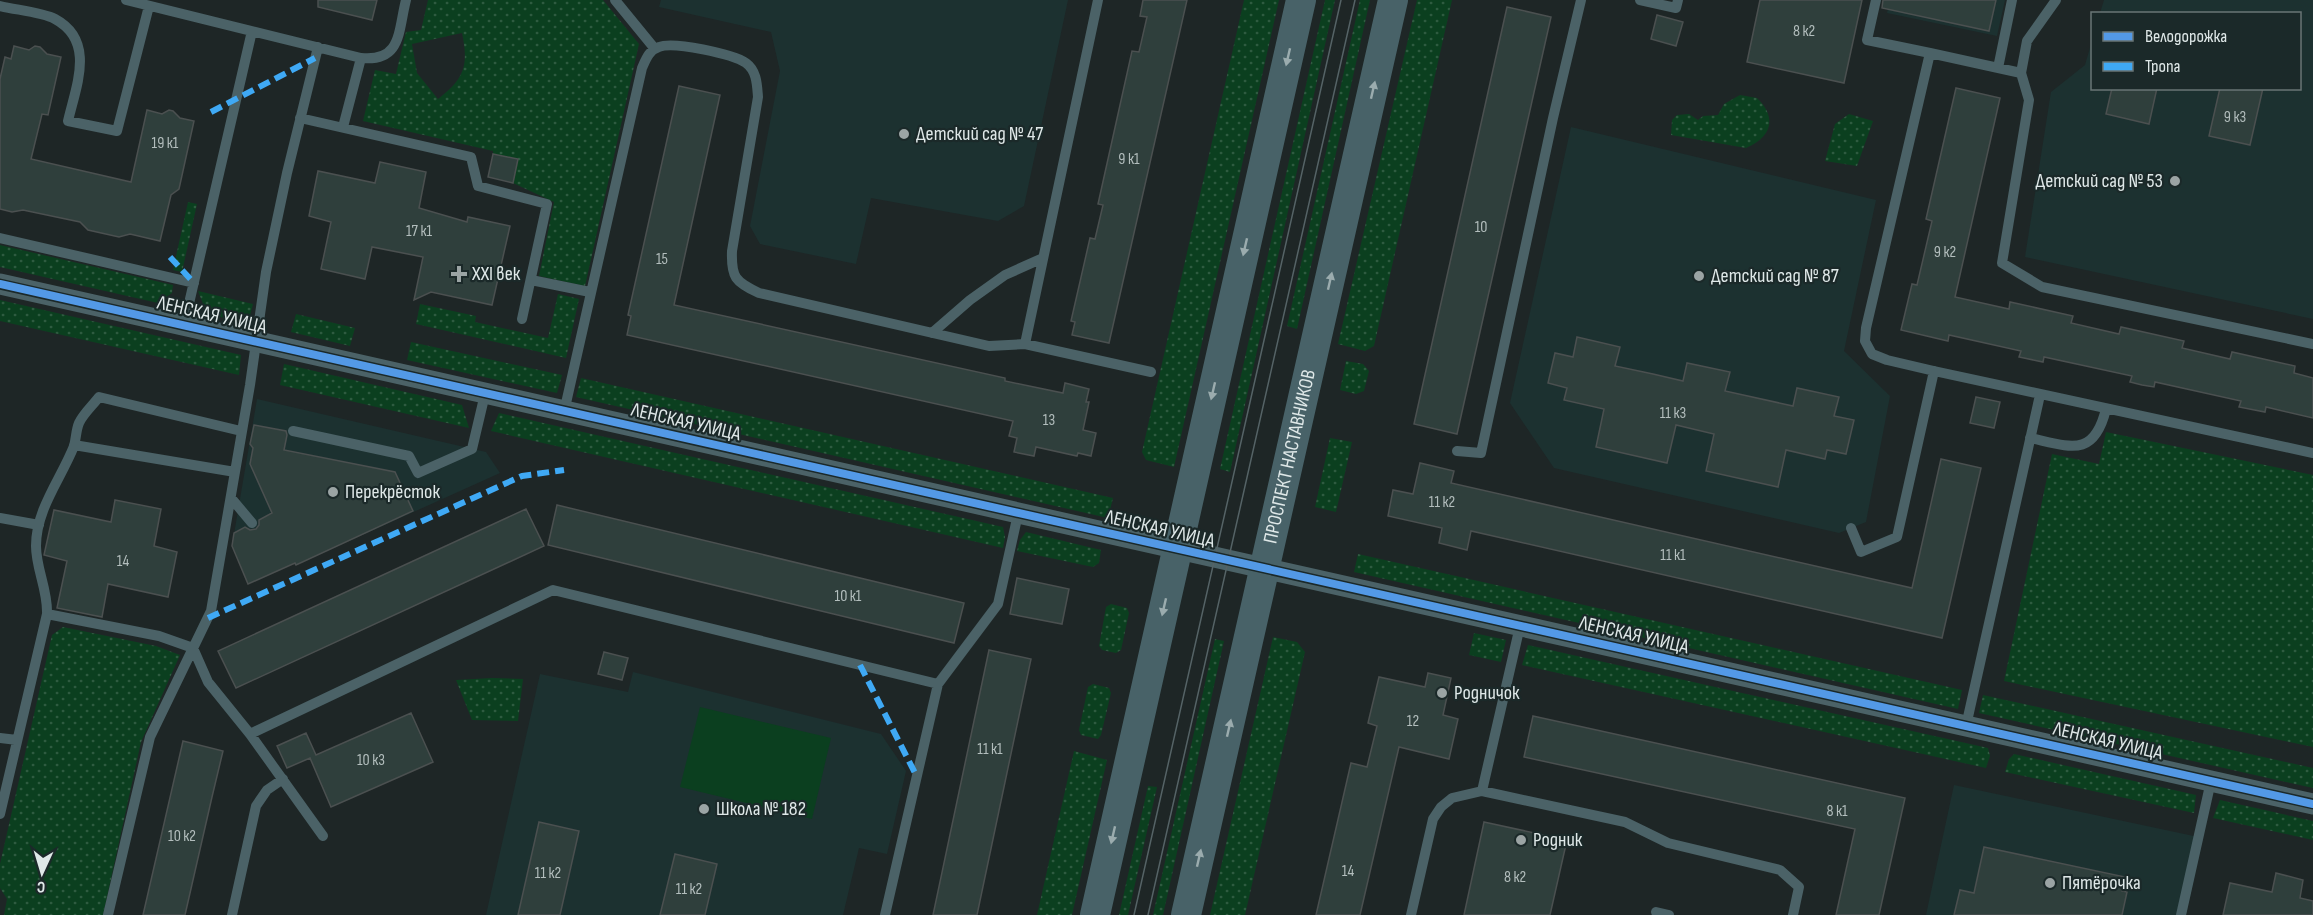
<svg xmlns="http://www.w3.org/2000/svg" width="2313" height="915" font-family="'Sofia Sans Condensed',sans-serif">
	<defs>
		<pattern id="grass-dots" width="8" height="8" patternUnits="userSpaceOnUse" patternTransform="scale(1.5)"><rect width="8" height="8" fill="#0b3f1f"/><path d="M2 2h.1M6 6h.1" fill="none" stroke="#2e5b40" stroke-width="1.8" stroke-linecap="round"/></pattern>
	</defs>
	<rect width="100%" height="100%" fill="#1e2626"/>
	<path fill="#1c3130" d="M661,0h407l-44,206 -26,15 -127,-23 -15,66 -96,-20 -10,-18 30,-155 -9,-39 -112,-25z
		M1890,0h115l-8,36 -110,-23z
		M2104,0h209v319l-288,-62 26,-165 34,-27 7,-24v47h208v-74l-200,-1z
		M1571,127l305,73 -32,151 46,45 -24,126 -27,11 -285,-65 -44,-65z
		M257,399l229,53 14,21 -204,92 -1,-2 -47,21 -16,-38z
		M633,672l248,62 25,37 -19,83 -28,-6 -16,67h-357l54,-241 88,18z
		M1954,785l249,53 -17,77h-260z"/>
	<path fill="url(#grass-dots)" fill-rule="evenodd" d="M428,0h175l36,44 -54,242 -46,-10 15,-74 -41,-19 5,-24 -25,-5v-3l-130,-30 12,-51 21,4 10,-42 15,-2zM462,33c7,33 2,46 -24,66l-21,-26 -5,-29z
		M1244,0h35l-105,467 -28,-7 -4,-8z
		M1325,0h10l-105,472 -10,-3z
		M1360,0h10l-73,329 -10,-3z
		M1417,0h35l-78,346 -9,5 -27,-7z
		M1740,95l17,3c21,20 14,40 -11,50l-75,-13 1,-15 5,-5 12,-1 9,6 5,-4 15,-1 6,-11z
		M1849,114l24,7 -16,45 -32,-5 10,-37z
		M188,202l9,2 -15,68 -9,-2z
		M0,245l173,40 -1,8 -14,10 -158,-36z
		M198,291l55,13 -5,19 -41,-9z
		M558,294l21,5 -13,59 -150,-34 4,-20 56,12 -1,6 73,16z
		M0,300l241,55 -2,20 -239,-54z
		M296,314l59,14 -5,18 -59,-14z
		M411,342l151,33 -5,18 -150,-33z
		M1346,361l17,3 6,7 -5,20 -8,3 -16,-4z
		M284,364l178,41 7,23 -189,-43z
		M581,378l532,120 -5,20 -532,-121z
		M499,413l504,114 2,10 -2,11 -512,-117z
		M2106,432l207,43v272l-309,-66 48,-227 47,10z
		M1330,438l22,4 -16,70 -21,-5z
		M1026,532l75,18 -2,13 -6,4 -76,-16 3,-11z
		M1358,554l604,136 -4,19 -604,-137z
		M1111,604l16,4 2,5 -8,37 -5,3 -14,-3 -3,-4 7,-39z
		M63,627l93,19 24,9 -39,87 -38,173h-99l3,-16 -7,-11v-24l52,-229z
		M1474,633l32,7 -5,22 -32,-7z
		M1273,637l24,5 8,10 -60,263h-35z
		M1215,639l9,2 -61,274h-10z
		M1528,645l460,103 2,8 -4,12 -464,-103z
		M492,678l31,1 -5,42 -46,-1 -16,-40z
		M1093,684l16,4 2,5 -10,42 -3,4 -17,-4 -2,-5 9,-43z
		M1983,695l330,73v20l-334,-75z
		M1074,751l33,9 -35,155h-35z
		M2014,754l182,41 -2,18 -189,-41 4,-13z
		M1148,786l9,1 -29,128h-9z
		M2220,800l93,21v19l-100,-22z"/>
	<path fill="#0b3f1f" d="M700,707l131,31 -19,81 -132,-32z"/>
	<path fill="#2f3f3c" stroke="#4b5050" stroke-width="1.5" d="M318,0h59l-5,20 -54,-13z
		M1143,0h44l-78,343 -37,-8 3,-13 -4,-1 19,-83 5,1 8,-34 -5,-1 34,-153 7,1 8,-35 -7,-1z
		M1760,0h102l-18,83 -97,-21z
		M1883,0h113l-7,31 -107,-23z
		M1507,7l44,10 -94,417 -43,-10z
		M1657,15l26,7 -7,24 -25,-7z
		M14,46l15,4 6,-4 5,1 7,7 14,3 -13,58 -6,-1 -11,45 100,23 16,-72 15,4 7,-4 4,1 7,7 14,3 -15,68 -8,6 -11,46 -30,-7 -11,3 -31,-7 -8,-8 -57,-12 -11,2 -12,-3v-130l5,-22 6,2z
		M679,86l41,9 -46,210 331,73v3l58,12 2,-10 24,6 -3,13h3l-6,28 13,3 -5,23 -13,-3 -1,3 -41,-9 -2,9 -20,-4 3,-14 -8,-2 4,-15 -386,-86 4,-19 -3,-1z
		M1956,88l44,10 -45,199 54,12 1,-7 63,14 -2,7 48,11 2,-7 63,14 -2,7 48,11 2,-7 63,14 -1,7 19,5v40l-47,-11 -1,5 -26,-5 2,-6 -86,-19 -1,5 -12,-2 -12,-3 2,-6 -88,-19 -1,5 -24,-5 2,-6 -72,-16 -1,6 -47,-11 11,-46 5,1 15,-64 -6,-2z
		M2112,88h45l-8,36 -43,-10z
		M2220,88h43l-13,57 -41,-9z
		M493,154l25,5 -5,24 -25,-6z
		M380,162l46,10 -7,36 48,14 1,-5 42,9 -18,79 -61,-13 -17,8 9,-43 -51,-10 -7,32 -44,-10 10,-47 -22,-6 9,-45 57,12z
		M1577,337l43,10 -5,19 38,8 30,7 4,-18 43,9 -5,19 68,15 4,-18 42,9 -5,19 20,4 -8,34 -19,-4 -2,9 -39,-9 -8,37 -72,-16 8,-37 -38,-9 -9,38 -71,-16 8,-38 -40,-9 3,-12 -19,-5 7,-30 18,4z
		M1976,397l24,5 -6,26 -24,-5z
		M254,425l32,6 1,4 -3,15 111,22 18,39 -117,54 -1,-2 -47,21 -16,-38 2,-13 11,-6 5,3 6,-1 3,-4v-5l13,-7 -22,-49 3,-16 -3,-4z
		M1941,459l40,9 -39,170 -471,-107 -4,19 -28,-7 3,-15 -54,-12 5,-26 20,4 7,-31 34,8 -3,12 461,105z
		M115,500l46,9 -7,37 23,6 -9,45 -60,-13 -6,33 -45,-9 10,-47 -23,-6 10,-45 57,12z
		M557,505l407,98 -10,40 -406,-98z
		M526,509l18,37 -308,142 -18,-37z
		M1017,578l52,11 -7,35 -52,-10z
		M989,650l42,9 -54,256h-44z
		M604,652l24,6 -6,22 -24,-6z
		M1428,673l23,5 -8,37 15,4 -9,40 -50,-12 -39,168h-44l35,-152 16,4 10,-41 -9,-3 11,-46 46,10z
		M411,713l22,49 -102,45 -21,-49 -23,10 -10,-22 29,-13 10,22z
		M1533,716l372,82 -26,117h-43l19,-86 -331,-72z
		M183,741l40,10 -11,46 -27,118h-42z
		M539,822l40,9 -19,84h-42z
		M1484,822l83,18 -17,75h-86z
		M1984,847l141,30 -3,14 5,1 -5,23h-168l6,-25 14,3z
		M675,854l42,10 -12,51h-45z
		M2276,873l27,7 -3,18 13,3v14h-90l7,-32 42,9z"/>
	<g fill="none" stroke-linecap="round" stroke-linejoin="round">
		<path stroke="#4b6267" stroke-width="10" d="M126,0l235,58c41,4 37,-27 45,-58
			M615,0l40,49
			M1640,0l36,8 2,-8
			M1876,0l-9,40 63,13
			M0,6c16,4 42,6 55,13 41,22 21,67 13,102l49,10 32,-125
			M1998,68l14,-68
			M2021,73l6,-32 29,-41
			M300,118l171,39 7,29 69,18 -25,115
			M343,127l18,-69
			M0,238l194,45
			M531,280l59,12
			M184,325l68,-294
			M932,333l38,-33 35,-25 38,-17
			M1025,344l73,-344
			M2313,344l-271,-57 -40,-24 27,-163 -8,-27 -91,-20 -64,275 -1,13 7,13 15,6 47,11 379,82
			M564,412l78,-344c4,-9 7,-18 17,-21 14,-6 74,7 87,16 11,8 11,22 12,34l-26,154c-1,26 3,31 27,42l230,53 36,-2 126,28
			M293,431l116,25 9,17 54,-24 13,-55
			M2030,438c41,9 64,20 76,-29
			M74,445l161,27
			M1457,451l24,2 72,-335 28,-118
			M231,498l21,25
			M0,518l39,7
			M1851,528l10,24 36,-15 37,-166
			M47,614l112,22 34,12 15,34 42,52 73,102
			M1966,726l74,-331
			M250,734l303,-144 385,94
			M0,738l17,2
			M1482,791l38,-165
			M0,814l47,-200c1,-24 -11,-45 -11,-68 0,-37 25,-67 38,-100 2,-7 2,-16 5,-23 4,-9 14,-18 20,-26l142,34
			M1656,912l13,3
			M108,915l42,-178 61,-126 39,-226 16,-113 21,-99 31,-126
			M232,915l24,-109 11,-16 16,-11
			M885,915l53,-231 60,-80 20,-90
			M1411,915l22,-96 8,-12 11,-9 30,-7 143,31 43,21 112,27 19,17 -6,28
			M2181,915l30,-134"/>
		<path stroke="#4b6267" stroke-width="21" d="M0,284l2313,520"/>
		<g stroke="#486268" stroke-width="30">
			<path d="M1095,915l206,-915"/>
			<path id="s1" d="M1186,915l207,-915"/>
		</g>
		<path stroke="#556366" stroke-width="1.5" d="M1134,915l207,-915
			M1148,915l207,-915"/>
		<path stroke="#3fa9f5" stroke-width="6" stroke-dasharray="12 6" stroke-linecap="butt" d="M211,112l104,-54
			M170,257l24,26
			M208,618l314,-142 42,-6
			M860,665l57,112"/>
		<defs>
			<path id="cycleway" d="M0,284l2313,520"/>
		</defs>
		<use href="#cycleway" stroke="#1b2929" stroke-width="11"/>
		<use href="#cycleway" stroke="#5399e6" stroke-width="8"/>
	</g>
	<defs><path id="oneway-solid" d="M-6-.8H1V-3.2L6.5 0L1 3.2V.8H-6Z" transform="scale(1.5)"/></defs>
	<g fill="#9bacae">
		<use href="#oneway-solid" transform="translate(1288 57) rotate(103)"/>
		<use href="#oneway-solid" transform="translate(1373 90) rotate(-77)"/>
		<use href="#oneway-solid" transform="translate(1245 247) rotate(103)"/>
		<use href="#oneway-solid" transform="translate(1330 281) rotate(-77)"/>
		<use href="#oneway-solid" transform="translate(1213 391) rotate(103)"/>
		<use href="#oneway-solid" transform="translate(1164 607) rotate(103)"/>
		<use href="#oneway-solid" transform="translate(1229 728) rotate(-77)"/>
		<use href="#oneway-solid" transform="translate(1113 835) rotate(103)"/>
		<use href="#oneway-solid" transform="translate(1199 858) rotate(-77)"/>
	</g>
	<g fill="#9ba4a4" stroke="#1b2929" stroke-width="2">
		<circle cx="904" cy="134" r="6"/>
		<circle cx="2175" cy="181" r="6"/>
		<path d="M456 265h6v6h6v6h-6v6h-6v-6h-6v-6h6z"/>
		<circle cx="1699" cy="276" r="6"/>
		<circle cx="333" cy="492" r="6"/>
		<circle cx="1442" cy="693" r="6"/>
		<circle cx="704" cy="809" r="6"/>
		<circle cx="1521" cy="840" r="6"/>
		<circle cx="2050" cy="883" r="6"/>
	</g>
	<g text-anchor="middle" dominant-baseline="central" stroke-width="4.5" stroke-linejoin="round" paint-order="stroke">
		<g font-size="16" fill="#b3bebd">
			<text x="1804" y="31">8 к2</text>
			<text x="2235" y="117">9 к3</text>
			<text x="165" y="143">19 к1</text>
			<text x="1129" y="159">9 к1</text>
			<text x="1481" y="227">10</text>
			<text x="419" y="231">17 к1</text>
			<text x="1945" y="252">9 к2</text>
			<text x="662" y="259">15</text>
			<text x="1673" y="413">11 к3</text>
			<text x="1049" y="420">13</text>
			<text x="1442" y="502">11 к2</text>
			<text x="1673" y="555">11 к1</text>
			<text x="123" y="561">14</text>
			<text x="848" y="596">10 к1</text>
			<text x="1413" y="721">12</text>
			<text x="990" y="749">11 к1</text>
			<text x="371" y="760">10 к3</text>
			<text x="1837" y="811">8 к1</text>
			<text x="182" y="836">10 к2</text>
			<text x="1348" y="871">14</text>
			<text x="548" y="873">11 к2</text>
			<text x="1515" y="877">8 к2</text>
			<text x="689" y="889">11 к2</text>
		</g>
		<g font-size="20" fill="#dfe8e8" stroke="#1b2929" text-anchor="start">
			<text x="916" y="134">Детский сад № 47</text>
			<text x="2163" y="181" text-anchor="end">Детский сад № 53</text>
			<text x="472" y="274">XXI век</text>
			<text x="1711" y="276">Детский сад № 87</text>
			<text x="345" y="492">Перекрёсток</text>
			<text x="1454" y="693">Родничок</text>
			<text x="716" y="809">Школа № 182</text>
			<text x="1533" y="840">Родник</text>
			<text x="2062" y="883">Пятёрочка</text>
		</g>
		<g font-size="20" fill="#dfe8e8" stroke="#1b2929">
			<text transform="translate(212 315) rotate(13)">ЛЕНСКАЯ УЛИЦА</text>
			<text transform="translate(686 422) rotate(13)">ЛЕНСКАЯ УЛИЦА</text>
			<text stroke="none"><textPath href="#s1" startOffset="470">ПРОСПЕКТ НАСТАВНИКОВ</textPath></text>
			<text transform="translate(1160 529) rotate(13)">ЛЕНСКАЯ УЛИЦА</text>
			<text transform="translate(1634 635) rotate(13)">ЛЕНСКАЯ УЛИЦА</text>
			<text transform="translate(2108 741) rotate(13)">ЛЕНСКАЯ УЛИЦА</text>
		</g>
	</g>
	<rect x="2091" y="12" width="210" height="78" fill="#1b2929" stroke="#697575" stroke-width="1.5"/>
	<rect x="2103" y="32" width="30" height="9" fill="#5399e6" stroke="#697575" stroke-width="1.5"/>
	<text x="2145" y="42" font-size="18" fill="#dfe8e8">Велодорожка</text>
	<rect x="2103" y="62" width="30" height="9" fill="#3fa9f5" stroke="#697575" stroke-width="1.5"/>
	<text x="2145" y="72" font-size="18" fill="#dfe8e8">Тропа</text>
	<g transform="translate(42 873) rotate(184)" stroke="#1b2929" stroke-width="4.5" paint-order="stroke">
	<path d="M0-4.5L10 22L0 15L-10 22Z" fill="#dfe8e8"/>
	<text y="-9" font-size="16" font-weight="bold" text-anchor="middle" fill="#dfe8e8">С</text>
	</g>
</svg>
